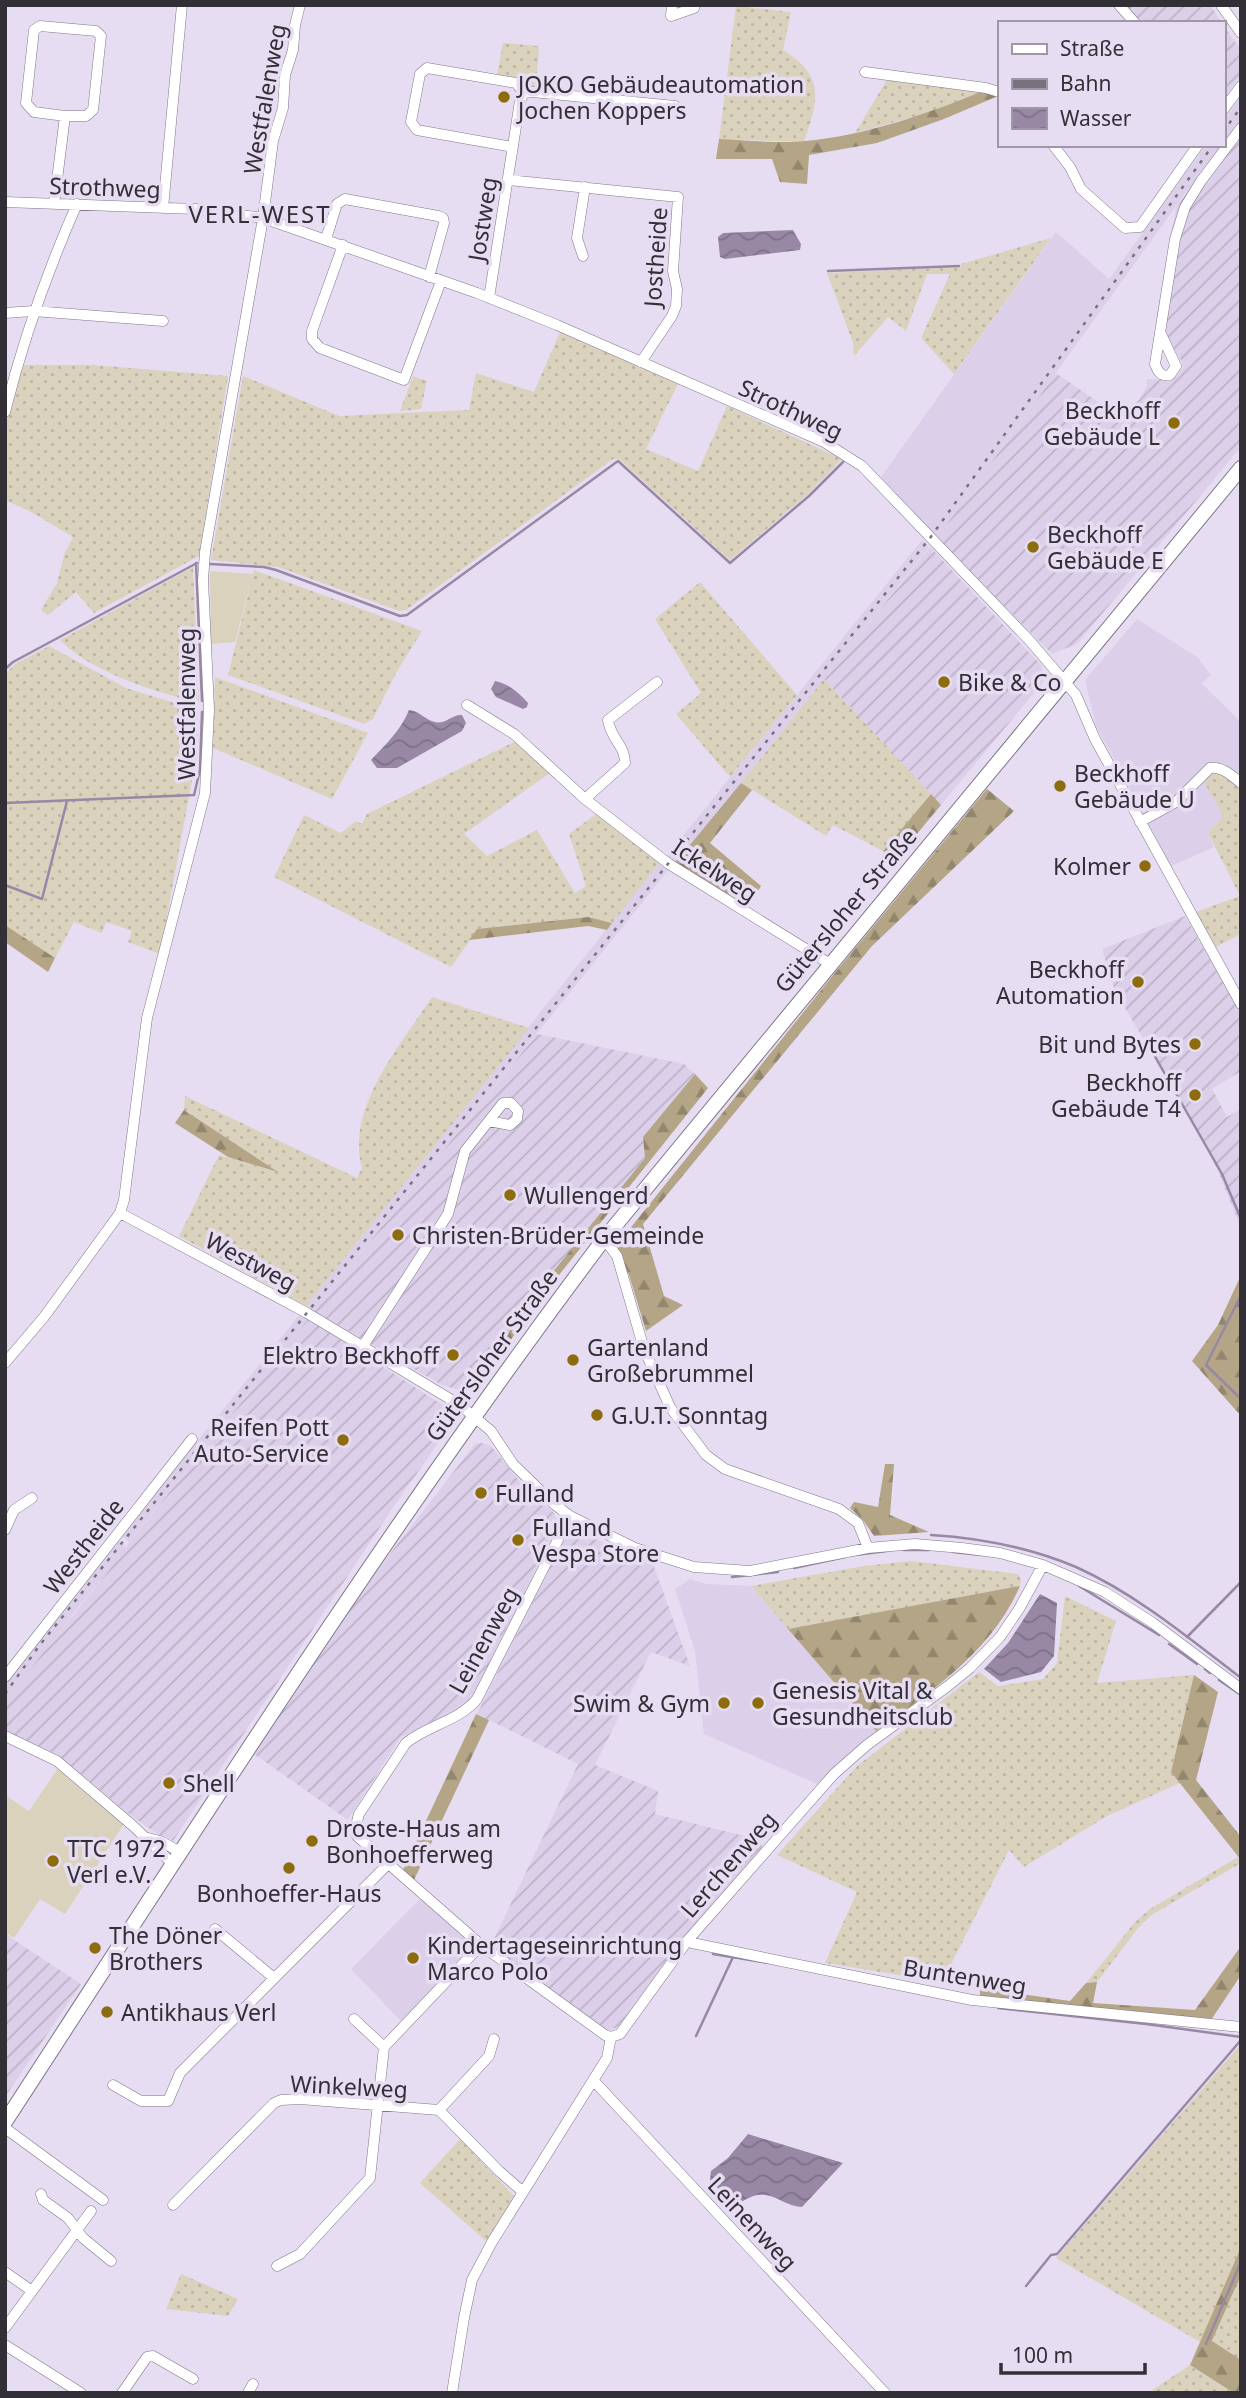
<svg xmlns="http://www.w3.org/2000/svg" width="1246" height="2398" font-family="'Noto Sans',sans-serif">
	<defs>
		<pattern id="industrial-furrows" width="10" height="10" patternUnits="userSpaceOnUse" patternTransform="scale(1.75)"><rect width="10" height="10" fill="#dccfe9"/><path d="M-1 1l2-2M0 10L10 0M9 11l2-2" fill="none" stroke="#bdb2c8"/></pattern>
		<pattern id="grass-dots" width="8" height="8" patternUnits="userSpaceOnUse" patternTransform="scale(1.75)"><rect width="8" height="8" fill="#dbd2be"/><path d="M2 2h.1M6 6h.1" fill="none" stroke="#bcb5a4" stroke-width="1.8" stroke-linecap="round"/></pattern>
		<pattern id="forest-firs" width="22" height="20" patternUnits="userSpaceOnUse" patternTransform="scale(1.75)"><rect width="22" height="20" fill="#b3a585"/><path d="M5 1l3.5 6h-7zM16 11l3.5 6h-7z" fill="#92876e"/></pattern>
		<pattern id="water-waves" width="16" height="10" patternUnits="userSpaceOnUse" patternTransform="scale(1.75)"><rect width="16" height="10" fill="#9888a6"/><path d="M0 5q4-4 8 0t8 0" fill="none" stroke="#7d7088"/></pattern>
	</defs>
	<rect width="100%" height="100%" fill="#e7ddf2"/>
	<path fill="#dccfe9" d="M1241,96v20l-18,25v-20z
		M1206,145h14l-283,393 -56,-61 175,-245 53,47z
		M922,540l7,7 -188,236 -66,80 -9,-6z
		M1137,619l60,38 14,18 -10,8 40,39v67l-16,-13 -2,40 -15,17 6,14 -43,19 -75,-140 -11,-46z
		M661,861l9,7 -356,443 -8,-5z
		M300,1314l8,5 -179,223 -8,-6z
		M117,1540l10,7 -2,3 -49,60 -71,95v-23z
		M690,1579l17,5 44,2 125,145 -59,53 -113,-50 -9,-83 -20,-62z
		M421,1898l54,50 -73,74 -51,-53z"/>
	<path fill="url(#industrial-furrows)" d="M1125,5h85l12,18h-84z
		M1223,25l18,25v25l-18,25z
		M1241,116v331l-164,197 -25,10 -115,-116 119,-165 58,40h8l17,-13 8,-14v-7l23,1 7,-4 6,-8 -1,-6 -26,-42 20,-112 44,-63h3v-4z
		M930,547l112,119 2,15 -103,124 -117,-126z
		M1185,916l56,98v57l-29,18 15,28 14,-8v119l-23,-57 -19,-38 -84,-142 -13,-42z
		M537,1034l147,30 11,10 -52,63 2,21 -93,115 -86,117 -11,-1 -15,-5 -126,-73z
		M308,1319l141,90 6,10 -63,90 -219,332 -19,-9 -29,-21 -68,-57 -52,-23v-26l19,-28 101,-127 3,-6z
		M482,1443l9,3 30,37 33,30 3,7 -1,8 -83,168 -11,10 -62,32 -52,82 -94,-66 104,-159 117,-151z
		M578,1531l75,33 37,102 -39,-14 -56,113 63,26 -3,23 106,26 1,8 -80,91 -64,88 -10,3 -9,-3 -109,-80 88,-183 -101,-50 90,-180z
		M5,1934l76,50 -76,113z"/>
	<path fill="url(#grass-dots)" d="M736,6l55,6 -8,38c43,26 35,51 21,92l-85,-3z
		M503,43l36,3 -3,42 -10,-1 -7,-8 -22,-4z
		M888,78l95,13 -45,19 -83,23z
		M1051,238l-97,136 -33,-36 29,-64h-23l-21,57 -18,-14 -34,39 -1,-13 -26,-70 134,-6v-3z
		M560,332l118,52 -32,65 52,22 29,-65 115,53 -34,35 -78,66 -111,-101h-6l-207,151 -7,1 -121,-44 -67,-7 32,-184 96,40 130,-6 7,-37 58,19z
		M20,365h74l134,11 -29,180 -105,57 -18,-21 -28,23 -7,-5 16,-27 7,-28 9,-18 -40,-24 -28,-13v-71z
		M413,376l14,5 -6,28 -21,2z
		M193,567l6,136c-43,-11 -109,-31 -139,-63z
		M254,570l168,61 -26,42 -23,46 -9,5 -136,-49z
		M700,582l97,113 -67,82 -54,-63 25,-21 -46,-74z
		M49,646l77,42 72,22v38l-38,206 -32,-12 4,-11 -26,-9 -4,11 -28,-11 -19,36 -50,-33v-251l10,-10z
		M215,677l153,56 -36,66 -119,-51z
		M824,679l107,115 -48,57 -50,-26 -7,11 -85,-53z
		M516,741l34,32 -86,61 23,22 50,-26 38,63 11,-7 -17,-52 30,-22 62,49 -49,62 -24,-6 -110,12 -27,38 -177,-90 30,-62 37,18 15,-12 6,3 5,-10z
		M1211,773c13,-1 21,9 30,16v145l-25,13 -20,-35 44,-16 -32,-63 15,-17 -20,-36z
		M432,997l97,31 -223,278 -127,-70 40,-81 56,16 -91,-61 1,-14 172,82 5,-10c-17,-60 39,-123 70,-171z
		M911,1561l107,13 3,5 -1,7 -232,43 -37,-43 113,-20z
		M1065,1596l51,25 -19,62 97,-8 -23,97 9,11 -73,33 -83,51 -15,-17 -67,132 -117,-19 32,-71 -80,-37 80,-89 122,-94 19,14 45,-7 14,-16z
		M1238,1857l3,6 -88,51 -14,13 -42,55 -11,1 49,-61 15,-13z
		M1241,2044v203l-41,95 -144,-84z
		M460,2139l55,58 -29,44 -66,-58z
		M181,2274l57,25 -10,17 -62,-7z
		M1241,2275v85l-29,-18z
		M1190,2365l44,28h-86z"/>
	<path fill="url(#forest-firs)" d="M983,91l15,5 -54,23 -67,24 -68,12 -2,29 -27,-2 -8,-23h-56l3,-20c28,1 59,5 87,2 61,-6 121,-27 177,-50z
		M741,783l11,7 -42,53 51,43 -14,23 -72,-46z
		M987,789l27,22 -142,135 -229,278 21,72 19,9 -37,26 -17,-56 -13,-29 218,-272z
		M931,794l10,11 -45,54 -13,-8z
		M588,917l24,6 -5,7 -19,-4 -119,14 8,-11z
		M5,925l50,33 -7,14 -43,-30z
		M695,1074l13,14 -153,192 -82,111 -7,-1 86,-117 93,-115 -2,-21z
		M184,1110l94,62 -50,-15 -53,-34z
		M1241,1275v141l-49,-55 26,-36z
		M885,1464h9l-4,51 39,17 -55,4 -11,-16 -13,-12 4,-6 24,5z
		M1020,1586c-29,66 -87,104 -144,145l-88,-102z
		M1194,1675l24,17 -22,88 45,57v23l-70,-88z
		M476,1714l13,6 -75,160 -11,-10z
		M1241,1946v29l-30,45 -231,-24v-8l90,13 16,-18 11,-1 -4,21 102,7z
		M1241,2247v28l-29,66 29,19v33h-7l-44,-28z"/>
	<path fill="#dbd2be" d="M210,571l43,3 -18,68 -24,2z
		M58,1768l66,56 -59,90 -25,-15 -26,39 -9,-5v-138l24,16z"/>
	<path fill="url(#water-waves)" d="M793,230l8,14 -1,6 -75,9 -5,-2 -2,-20 5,-4z
		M495,681c14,3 23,11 33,22l-1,4 -4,2 -27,-12 -5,-8z
		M409,710c11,1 16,10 26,12 10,3 17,-8 27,-7l4,8 -4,8 -65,37h-20l-6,-8c15,-16 30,-30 38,-50z
		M1040,1594l17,9 -3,53 -13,16 -40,10 -17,-13 24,-26z
		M748,2134l95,29 -41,44c-17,-1 -24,-11 -37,-12 -14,-2 -21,8 -32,9l-23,-24 1,-9 17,-13z"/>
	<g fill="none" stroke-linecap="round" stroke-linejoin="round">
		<path stroke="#9888a6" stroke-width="2.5" d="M828,271l131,-5
			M196,563l6,138
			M210,564l54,3 12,3 124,46 7,-1 211,-154 112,102 79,-67 34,-34
			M5,669l8,-7 184,-99
			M5,803l189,-8 6,-25 2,-58
			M5,885l37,14 25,-98
			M1149,1046l73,128 19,45
			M1241,1295l-35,70 35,34
			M931,1535c49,3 100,13 145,32 60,27 113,71 165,111
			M904,1550h25
			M953,1552l29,3
			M855,1555l32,-4
			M794,1568l51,-11
			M732,1577l46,-5
			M1079,1586l80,49
			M1187,1637l54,-55
			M1169,1644l28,20
			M1205,1669l5,4
			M1219,1680l22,15
			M713,1954l56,9
			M998,2008l148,16 95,13
			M696,2036l37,-79
			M1026,2286l25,-31 6,-1 184,-214
			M1206,2344l35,-82"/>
		<defs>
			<path id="street" d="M672,5l-1,11 23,-8v-3
				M1119,5l16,18
				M1221,5l20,28
				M40,26l56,5 5,5 -8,74 -7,6h-21l-31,-4 -8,-9 8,-73z
				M865,72l121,16 13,4
				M1223,110l18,-24
				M1053,145l17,22 11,22 44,39 15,-1 58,-82
				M513,147l-96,-17 -6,-8 9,-48 7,-6 89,15 8,10 8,-1 143,14
				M508,180l170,17 -5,74 4,18 -1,17 -4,10 -31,46
				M5,202l190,7 68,9 214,75 80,32 267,117 38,24 168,175 46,54 19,44 146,265
				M54,204l11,-88
				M163,208l19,-203
				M326,239l11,-35 8,-5 93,17 5,2 1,5 -15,54
				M343,245l-31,86v8l8,9 84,32 37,-99
				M583,256l-6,-18 8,-51
				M489,298l31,-197 4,-8
				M5,313l28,-2 130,10
				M1160,332l16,34 -6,9c-9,2 -12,-3 -15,-11l20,-125 10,-32 16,-26 40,-53
				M5,412c18,-72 42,-140 72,-208
				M467,705l47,29 71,65 84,65 161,100
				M585,799l40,-36c0,-18 -14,-23 -17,-43l49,-38
				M1140,822l36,-20 34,-34c12,-2 22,8 31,15
				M120,1213l187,100 153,92 31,26 22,33 41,40 16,12 65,32 59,19 56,4 118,-23 47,-4 47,4 38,5 43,12 62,27 48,31 88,66
				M604,1239l13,17 27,93 26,58 36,48 19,14 114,40 19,14 10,25
				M363,1346l85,-132 17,-63 38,-48h8l7,8 -1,8 -7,6 -21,-4
				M5,1363l39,-46 76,-104 4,-13 23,-182 58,-225 4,-83 -6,-130 2,-28 58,-334 10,-77 10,-33 2,-33 8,-25 2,-25 5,-20
				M570,1516l-93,183c-18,22 -49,26 -71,44l-47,71 -4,15 2,7 124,109 124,90 6,2
				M5,1530l9,-20 18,-12
				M5,1677l187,-238
				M5,1736l52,25 75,64 42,40
				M144,1837l16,4 22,12
				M215,1929l59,49
				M688,1940l4,3 280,57 269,27
				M354,2019l30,28
				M611,2037l9,-3 68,-94 146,-166 33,-29 81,-59 22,-18 30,-31 19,-28 24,-44
				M593,2080l292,313
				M113,2085l28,16h27l12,-28 209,-210
				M439,2110l60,61 24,21
				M5,2128l98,72
				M41,2194l2,6 25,18 15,20 28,23
				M173,2205l101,-102 7,-3 19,-1 139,11 50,-54 5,-17
				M277,2266l23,-12 70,-76 14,-131 97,-102
				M5,2272l27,19
				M5,2328l86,-117
				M5,2345l76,48
				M122,2393l25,-36 6,-1 40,23
				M248,2393l5,-9
				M452,2393l12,-75 8,-38 20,-38 115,-184 4,-21"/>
			<path id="secondary" d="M5,2122c194,-298 385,-599 599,-883l637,-771"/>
		</defs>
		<use href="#street" stroke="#7f7688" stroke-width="11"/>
		<use href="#secondary" stroke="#7f7688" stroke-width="16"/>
		<use href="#street" stroke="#fff" stroke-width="10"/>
		<use href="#secondary" stroke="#fff" stroke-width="14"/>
		<path stroke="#78727f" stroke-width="2.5" stroke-dasharray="3.5 7" stroke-linecap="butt" d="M1223,132l18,-25
			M5,1694l34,-48 891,-1108 283,-393"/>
	</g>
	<g fill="#8c6c0e" stroke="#e7ddf2" stroke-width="2.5">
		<circle cx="504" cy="97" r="7"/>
		<circle cx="1174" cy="423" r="7"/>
		<circle cx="1033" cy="547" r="7"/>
		<circle cx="944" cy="682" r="7"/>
		<circle cx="1060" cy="786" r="7"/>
		<circle cx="1145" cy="866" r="7"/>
		<circle cx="1138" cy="982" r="7"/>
		<circle cx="1195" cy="1044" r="7"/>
		<circle cx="1195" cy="1095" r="7"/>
		<circle cx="510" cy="1195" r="7"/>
		<circle cx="398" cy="1235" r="7"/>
		<circle cx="453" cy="1355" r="7"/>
		<circle cx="573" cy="1360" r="7"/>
		<circle cx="597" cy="1415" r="7"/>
		<circle cx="343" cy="1440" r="7"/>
		<circle cx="481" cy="1493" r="7"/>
		<circle cx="518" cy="1540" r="7"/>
		<circle cx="724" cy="1703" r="7"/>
		<circle cx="758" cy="1703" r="7"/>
		<circle cx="169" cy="1783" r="7"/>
		<circle cx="312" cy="1841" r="7"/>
		<circle cx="53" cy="1861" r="7"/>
		<circle cx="289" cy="1868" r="7"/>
		<circle cx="95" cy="1948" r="7"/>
		<circle cx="413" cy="1958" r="7"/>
		<circle cx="107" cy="2012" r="7"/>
	</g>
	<g text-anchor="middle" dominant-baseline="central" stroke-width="7" stroke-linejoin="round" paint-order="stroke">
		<g font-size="23" fill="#332f37" stroke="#e7ddf2" text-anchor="start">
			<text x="518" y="84">JOKO Gebäudeautomation<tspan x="518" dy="26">Jochen Koppers</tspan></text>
			<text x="1160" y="410" text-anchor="end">Beckhoff<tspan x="1160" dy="26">Gebäude L</tspan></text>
			<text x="1047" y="534">Beckhoff<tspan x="1047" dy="26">Gebäude E</tspan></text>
			<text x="958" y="682">Bike &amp; Co</text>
			<text x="1074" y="773">Beckhoff<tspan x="1074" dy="26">Gebäude U</tspan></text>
			<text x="1131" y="866" text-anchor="end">Kolmer</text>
			<text x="1124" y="969" text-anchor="end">Beckhoff<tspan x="1124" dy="26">Automation</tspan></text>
			<text x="1181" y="1044" text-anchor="end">Bit und Bytes</text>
			<text x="1181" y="1082" text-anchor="end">Beckhoff<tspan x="1181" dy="26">Gebäude T4</tspan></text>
			<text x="524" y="1195">Wullengerd</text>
			<text x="412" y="1235">Christen-Brüder-Gemeinde</text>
			<text x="587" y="1347">Gartenland<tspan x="587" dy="26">Großebrummel</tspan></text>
			<text x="439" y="1355" text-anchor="end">Elektro Beckhoff</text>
			<text x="611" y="1415">G.U.T. Sonntag</text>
			<text x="329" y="1427" text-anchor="end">Reifen Pott<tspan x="329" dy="26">Auto-Service</tspan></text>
			<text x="495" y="1493">Fulland</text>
			<text x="532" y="1527">Fulland<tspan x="532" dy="26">Vespa Store</tspan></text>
			<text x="772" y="1690">Genesis Vital &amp;<tspan x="772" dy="26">Gesundheitsclub</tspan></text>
			<text x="710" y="1703" text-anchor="end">Swim &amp; Gym</text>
			<text x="183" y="1783">Shell</text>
			<text x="326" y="1828">Droste-Haus am<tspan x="326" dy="26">Bonhoefferweg</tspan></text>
			<text x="67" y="1848">TTC 1972<tspan x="67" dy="26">Verl e.V.</tspan></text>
			<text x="289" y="1893" text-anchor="middle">Bonhoeffer-Haus</text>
			<text x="109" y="1935">The Döner<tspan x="109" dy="26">Brothers</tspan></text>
			<text x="427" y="1945">Kindertageseinrichtung<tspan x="427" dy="26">Marco Polo</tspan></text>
			<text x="121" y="2012">Antikhaus Verl</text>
		</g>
		<g font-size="23" fill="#332f37" stroke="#e7ddf2">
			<text transform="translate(264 99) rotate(-80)">Westfalenweg</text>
			<text transform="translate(105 187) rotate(2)">Strothweg</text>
			<text transform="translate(482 219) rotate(-81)">Jostweg</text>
			<text transform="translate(655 257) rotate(-86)">Jostheide</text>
			<text transform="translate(791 409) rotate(25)">Strothweg</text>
			<text transform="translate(186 704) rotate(-90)">Westfalenweg</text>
			<text transform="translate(715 870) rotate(33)">Ickelweg</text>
			<text transform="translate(845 910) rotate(-50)">Gütersloher Straße</text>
			<text transform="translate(251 1261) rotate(28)">Westweg</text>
			<text transform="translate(491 1355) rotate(-54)">Gütersloher Straße</text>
			<text transform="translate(83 1546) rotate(-52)">Westheide</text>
			<text transform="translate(483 1640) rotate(-61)">Leinenweg</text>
			<text transform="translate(728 1864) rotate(-49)">Lerchenweg</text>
			<text transform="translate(965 1976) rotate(9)">Buntenweg</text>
			<text transform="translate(349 2086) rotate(3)">Winkelweg</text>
			<text transform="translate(753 2223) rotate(47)">Leinenweg</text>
		</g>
		<g font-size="24" letter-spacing="2" fill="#332f37" stroke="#e7ddf2">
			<text x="260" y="213">VERL-WEST</text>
		</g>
	</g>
	<rect width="1246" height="2398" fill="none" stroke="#332f37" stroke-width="14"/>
	<rect x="998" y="21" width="228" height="126" fill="#e7ddf2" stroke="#9f97a7" stroke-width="2"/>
	<rect x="1012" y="44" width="35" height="10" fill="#ffffff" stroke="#9f97a7" stroke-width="2"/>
	<text x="1060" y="56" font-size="21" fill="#332f37">Straße</text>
	<rect x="1012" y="79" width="35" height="10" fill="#78727f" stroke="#9f97a7" stroke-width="2"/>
	<text x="1060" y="91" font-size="21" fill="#332f37">Bahn</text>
	<rect x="1012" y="108" width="35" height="21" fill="url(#water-waves)" stroke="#9f97a7" stroke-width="2"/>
	<text x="1060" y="126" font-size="21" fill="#332f37">Wasser</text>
	<path d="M1001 2363v10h144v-10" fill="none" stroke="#332f37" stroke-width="3.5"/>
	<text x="1012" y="2363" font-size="21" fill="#332f37" stroke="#e7ddf2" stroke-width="5" paint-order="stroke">100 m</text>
</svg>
